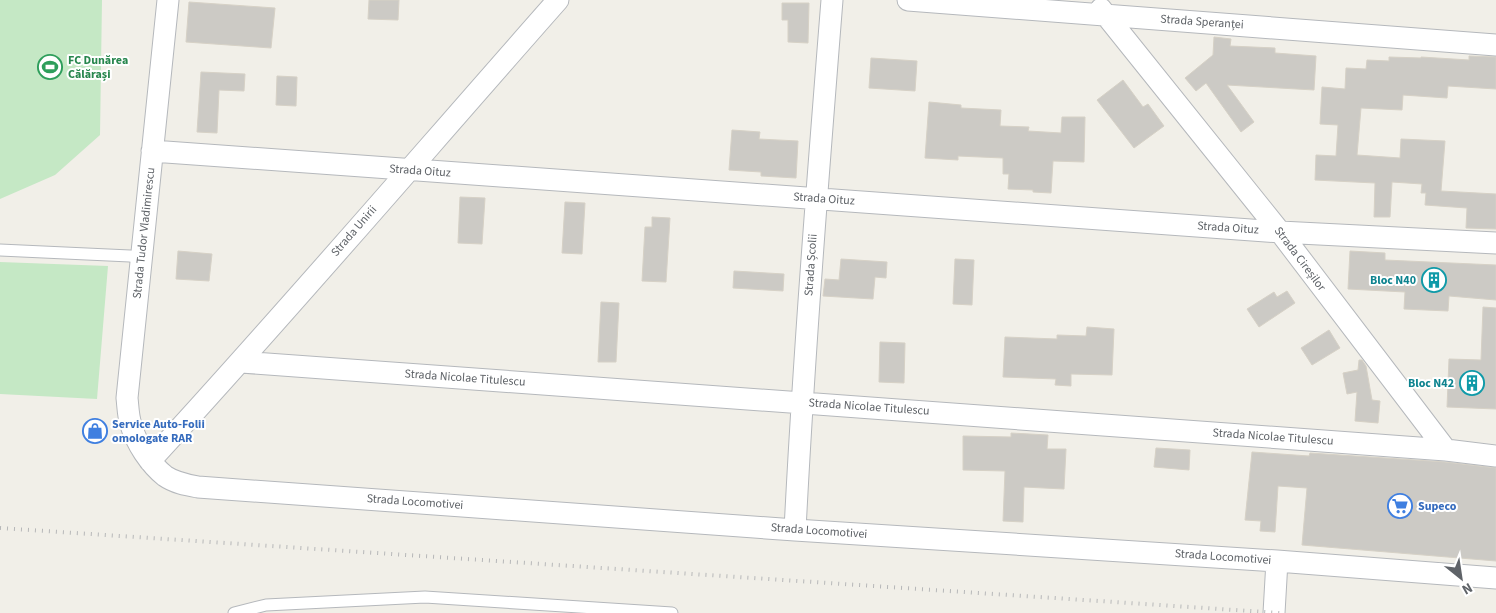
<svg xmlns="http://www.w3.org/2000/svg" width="1496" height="613" font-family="'Source Sans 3',sans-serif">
	<rect width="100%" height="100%" fill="#f1efe8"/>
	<path fill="#c5e8c5" d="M0,0h102l-2,135 -45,40 -55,24z
		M0,262l108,4 -11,133 -97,-5z"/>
	<path fill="#cccac5" stroke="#d6d1c6" d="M369,0h30l-1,20 -30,-1z
		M189,2l86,6 -4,40 -85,-6z
		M782,3h27l-1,40 -20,-1v-22h-6z
		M1214,37l17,2 -1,7 45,2v5l41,3 -2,34 -87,-5 27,37 -13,10 -35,-49 -10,8 -11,-13 28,-23z
		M1469,56l27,1v32l-48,-3 -1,12 -44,-3 -1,15 -41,-2 -4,47 43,3 1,-19 44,2 -4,50 55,3v35l-30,-1 1,-20 -42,-3 1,-12h-5l1,-9 -30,-2 -2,35h-16l1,-34 -60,-3 1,-25 20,1 2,-31 -18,-1 2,-37 23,2 1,-21 20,1 1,-9 22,1v-4l32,1v-1l48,3z
		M871,58l46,3 -2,30 -46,-3z
		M201,72l44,2 -1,17 -25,-1 -2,43 -20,-1z
		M277,76l20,1 -1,29 -20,-1z
		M1123,80l20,27 5,-3 16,22 -30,22 -37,-48z
		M929,102l32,3v3l40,2 -1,16 29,1 -1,4 33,2 1,-16h23l-1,45 -31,-1 -2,32 -18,-1v-2l-25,-1 1,-15h-6v-16l-45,-2v4l-33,-2z
		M732,130l28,2 -1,7 39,2 -2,37 -35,-2v-4l-32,-2z
		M460,197l25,1 -3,46 -24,-1z
		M565,202l20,1 -3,51 -20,-1z
		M652,217l18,1 -4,64 -24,-1 3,-54h7z
		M178,251l34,3 -3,27 -33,-2z
		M1350,251l35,2v7l111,5v35l-47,-4 -1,15 -44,-2 1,-17 -57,-3z
		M841,259l46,3 -1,16 -11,-1 -2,22 -50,-3 2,-17 14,1z
		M955,259l19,1 -2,45 -19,-1z
		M734,271l50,3 -1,17 -50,-3z
		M1287,291l8,12 -36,24 -12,-18 27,-17 3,5z
		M601,302l18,1 -3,59h-18z
		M1483,307l13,1v101l-49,-2 2,-48 32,1z
		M1087,327l27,2 -2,46 -41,-1v12l-16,-1 1,-6 -53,-2 2,-40 52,2v-4l29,1z
		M1329,330l11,18 -28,17 -11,-17z
		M880,342l25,1 -1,40 -25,-1z
		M1359,360h3l4,6 6,34 8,1 -2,22 -23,-2 2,-29 -10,2 -4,-21 15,-3z
		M1011,433l37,2 -1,14h19l-2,40 -40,-2 -1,35 -20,-1 2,-50 -42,-1v-34l48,1z
		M1156,448l34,2 -1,20 -35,-3z
		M1252,452l57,4 1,-3 135,9 51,6v93l-194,-16 5,-57 -29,-2 -3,46 -15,-1 1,-10 -16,-1z"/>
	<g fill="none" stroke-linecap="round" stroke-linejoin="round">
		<defs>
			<path id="service" d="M0,250l130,6 12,2
				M234,613l32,-8 159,-8 247,16"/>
			<path id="minor" d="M168,0l-41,398c1,8 1,18 4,27 5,18 19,39 34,51 10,7 22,9 33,11l597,43 482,31 219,17
				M908,0l588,45
				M1101,9l179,223 166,218
				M152,151l1128,81 216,11
				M241,362l1205,88 50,6
				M150,461c139,-151 272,-307 408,-461
				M795,530c9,-177 23,-354 37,-530
				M1274,613l3,-52"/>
		</defs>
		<use href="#service" stroke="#b5b8bc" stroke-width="13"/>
		<use href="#minor" stroke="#b5b8bc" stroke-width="23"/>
		<use href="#service" stroke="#fff" stroke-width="11"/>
		<use href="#minor" stroke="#fff" stroke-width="21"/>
		<path stroke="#b6b7b8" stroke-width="4" stroke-dasharray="1 6" stroke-linecap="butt" d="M0,528l1280,85"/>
	</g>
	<defs>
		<symbol id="stadium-ring" viewBox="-11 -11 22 22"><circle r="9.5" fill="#fff" stroke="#2e9e5b" stroke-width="1.5"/><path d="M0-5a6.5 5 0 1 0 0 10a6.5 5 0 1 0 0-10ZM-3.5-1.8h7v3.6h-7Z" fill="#2e9e5b"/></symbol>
		<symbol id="building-ring" viewBox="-11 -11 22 22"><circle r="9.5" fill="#fff" stroke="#0f9aa8" stroke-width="1.5"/><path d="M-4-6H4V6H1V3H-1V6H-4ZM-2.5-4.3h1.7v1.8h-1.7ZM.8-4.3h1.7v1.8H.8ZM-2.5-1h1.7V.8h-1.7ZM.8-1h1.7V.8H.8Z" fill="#0f9aa8"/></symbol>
		<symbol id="shop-ring" viewBox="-11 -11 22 22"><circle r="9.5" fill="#fff" stroke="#3f7fe0" stroke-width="1.5"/><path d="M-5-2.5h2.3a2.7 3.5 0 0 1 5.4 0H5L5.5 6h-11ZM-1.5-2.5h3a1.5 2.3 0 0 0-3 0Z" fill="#3f7fe0"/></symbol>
		<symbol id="supermarket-ring" viewBox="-11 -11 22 22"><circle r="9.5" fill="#fff" stroke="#3f7fe0" stroke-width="1.5"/><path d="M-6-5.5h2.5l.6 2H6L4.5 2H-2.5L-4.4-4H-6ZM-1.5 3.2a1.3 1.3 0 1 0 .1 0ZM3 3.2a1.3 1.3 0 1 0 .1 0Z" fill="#3f7fe0"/></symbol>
	</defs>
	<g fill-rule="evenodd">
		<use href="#stadium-ring" x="36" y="53" width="28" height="28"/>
		<use href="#building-ring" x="1420" y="266" width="28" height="28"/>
		<use href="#building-ring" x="1458" y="369" width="28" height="28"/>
		<use href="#shop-ring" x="81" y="417" width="28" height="28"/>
		<use href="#supermarket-ring" x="1386" y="492" width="28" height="28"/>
	</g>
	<g text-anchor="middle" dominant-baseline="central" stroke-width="4" stroke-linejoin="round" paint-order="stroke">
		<g font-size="12" fill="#5f6368" stroke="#fff">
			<text transform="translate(1202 22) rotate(4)">Strada Speranței</text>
			<text transform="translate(420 171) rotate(4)">Strada Oituz</text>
			<text transform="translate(824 199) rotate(4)">Strada Oituz</text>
			<text transform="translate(1228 228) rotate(4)">Strada Oituz</text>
			<text transform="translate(354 231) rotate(-49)">Strada Unirii</text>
			<text transform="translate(144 233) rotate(-84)">Strada Tudor Vladimirescu</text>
			<text transform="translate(1300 259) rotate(53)">Strada Cireșilor</text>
			<text transform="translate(811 265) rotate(-86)">Strada Școlii</text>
			<text transform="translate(465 378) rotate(4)">Strada Nicolae Titulescu</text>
			<text transform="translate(869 407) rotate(4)">Strada Nicolae Titulescu</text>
			<text transform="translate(1273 437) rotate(4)">Strada Nicolae Titulescu</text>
			<text transform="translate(415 502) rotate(4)">Strada Locomotivei</text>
			<text transform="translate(819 531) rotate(4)">Strada Locomotivei</text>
			<text transform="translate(1223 557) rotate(4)">Strada Locomotivei</text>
		</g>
		<g font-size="12" font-weight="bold" fill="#27864d" stroke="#fff" text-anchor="start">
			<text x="68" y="60">FC Dunărea<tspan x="68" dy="14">Călărași</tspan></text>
		</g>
		<g font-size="12" font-weight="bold" fill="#0d838f" stroke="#fff" text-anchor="end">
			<text x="1416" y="280">Bloc N40</text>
			<text x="1454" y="383">Bloc N42</text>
		</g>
		<g font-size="12" font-weight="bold" fill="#366cbe" stroke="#fff" text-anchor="start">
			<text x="112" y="424">Service Auto-Folii<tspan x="112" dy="14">omologate RAR</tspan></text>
			<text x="1418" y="506">Supeco</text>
		</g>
	</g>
	<g transform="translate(1461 578) rotate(150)" stroke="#ffffff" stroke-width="4" paint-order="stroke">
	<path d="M0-4L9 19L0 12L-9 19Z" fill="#5f6368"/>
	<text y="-8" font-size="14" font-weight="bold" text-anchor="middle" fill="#5f6368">N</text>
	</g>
</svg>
